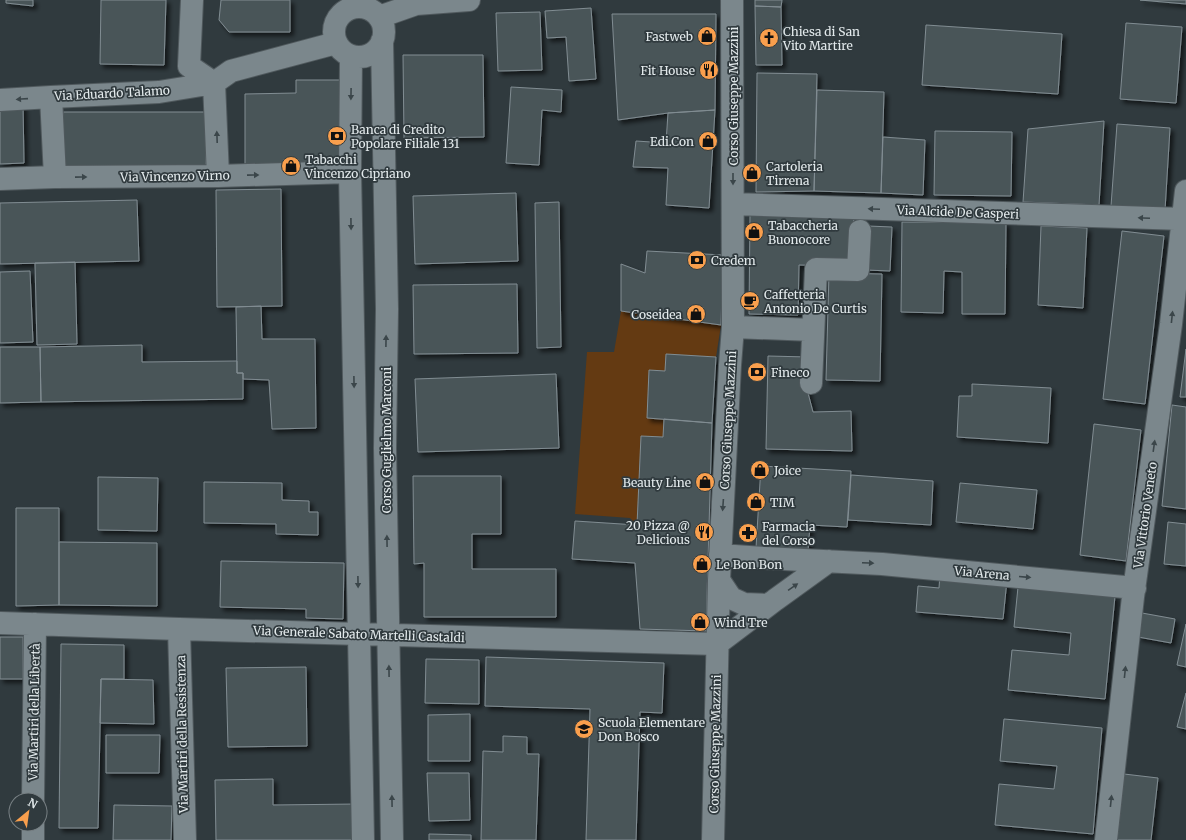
<svg xmlns="http://www.w3.org/2000/svg" width="1186" height="840" font-family="Merriweather,serif">
	<defs>
		<filter id="shadow"><feDropShadow dx="3.5" dy="3.5" stdDeviation="2" flood-color="#0009"/></filter>
	</defs>
	<rect width="100%" height="100%" fill="#303a3e"/>
	<path fill="#643a12" d="M621,311l100,14 -5,32 -50,-3 -1,17 -16,-1 -2,48 17,1 -1,18 -22,-1 -4,89 -7,-7 -55,-4 12,-162h27z"/>
	<path fill="#4a5459" stroke="#818d92" filter="url(#shadow)" d="M6,0h27v6l-27,-3z
		M101,0h65l-2,65 -64,-1z
		M221,0h69v32h-61l-10,-12z
		M755,0h27l-1,7 -26,-1z
		M1140,0h46v4z
		M755,6l26,1 1,58h-26z
		M591,8l5,71 -27,2 -3,-44 -19,1 -2,-27z
		M540,12l2,58 -44,1 -2,-58z
		M612,14h104l-1,96 -47,3 -50,7z
		M1126,23l56,4 -6,76 -56,-4z
		M926,25l136,9 -4,60 -136,-9z
		M403,55h80l1,82 -80,1z
		M757,73l60,1 -3,117 -58,1z
		M296,80h46l-1,88 -96,3v-77l51,-1z
		M511,87l51,3 -1,22 -19,-2 -3,55 -33,-2z
		M817,90l67,2 -3,101 -67,-2z
		M23,104l1,59 -24,1v-58z
		M715,110l-6,98 -43,-3 2,-37 -35,-1 3,-26 30,2 2,-30z
		M63,112h143v59l-143,-1z
		M1104,121l-5,84 -76,-3 5,-73z
		M1117,124l53,4 -5,82 -54,-4z
		M935,131l77,1 -1,64 -77,-1z
		M883,137l42,3 -2,55 -42,-2z
		M281,189l1,117 -65,1 -1,-117z
		M516,193l2,68 -103,3 -2,-68z
		M137,200l2,61 -139,3v-61z
		M559,202l2,145 -24,1 -2,-145z
		M750,215l104,3 -4,48 -51,-1 -1,50 -49,-1z
		M902,222l104,1 -1,91h-43v-42l-18,-1 -1,42 -42,-1z
		M868,226l24,1 -2,44 -24,-1z
		M1041,226l46,2 -4,80 -45,-3z
		M1122,231l42,5 -19,168 -42,-5z
		M647,251l76,4 -2,70 -100,-14v-47l24,9z
		M75,262l2,82 -40,1 -2,-82z
		M30,271l3,71 -33,1v-71z
		M829,273l53,1 -2,107 -54,-1z
		M517,284l1,69 -104,1 -1,-69z
		M261,306l1,33h53l1,89 -44,1 -3,-49 -26,-1v-6h-6l-1,-66z
		M142,345v17l95,-1v12h6v26l-202,3 -1,-55z
		M0,347h40l1,55 -41,1z
		M1186,349v48h-6z
		M666,354l50,3 -4,66 -65,-5 2,-48 16,1z
		M768,356l40,1v36l5,19 38,-1 1,40 -86,-2z
		M556,374l3,74 -141,4 -3,-73z
		M972,384l79,4 -3,55 -91,-6 2,-41h13z
		M1172,405l14,2v102l-24,-3z
		M664,419l48,4 -6,208 -66,-2 -5,-66 -63,-4 3,-38 62,4 4,-89 22,1z
		M1094,424l47,6 -15,131 -46,-6z
		M761,466l90,5 -4,56 -37,-2 -2,26 -52,-3z
		M851,475l82,6 -2,44 -83,-5z
		M413,476h88v58h-29v35h84v48h-132v-54l-10,1z
		M98,477l60,1 -1,53 -59,-1z
		M204,482l78,1v17l27,1v11h9v23l-42,-1v-10l-72,-1z
		M960,483l77,7 -4,39 -77,-7z
		M16,508h43v97l-43,1z
		M1168,522l18,2v42l-22,-2z
		M59,542l98,1v63l-98,-1z
		M221,561l123,2 -1,56 -37,-1v-9l-86,-2z
		M940,574l67,6 -4,39 -87,-7 2,-26 21,2z
		M1018,587l97,9 -10,103 -97,-9 4,-40 57,5 2,-22 -57,-6z
		M1142,613l33,6 -4,24 -33,-6z
		M1186,624v43l-9,-2z
		M0,637h23v42h-23z
		M61,644l63,1v34h-23l-3,149h-39z
		M486,657l178,6 -2,50 -22,-1 -4,128h-50l4,-131 -105,-3z
		M426,659l53,1v44l-54,-1z
		M306,667l1,79 -79,1 -2,-79z
		M101,679l52,1 1,44 -54,-1z
		M1186,693v36l-9,-2z
		M470,714v47h-42v-46z
		M1004,719l98,9 -9,106 -98,-9 4,-41 55,5 3,-23 -57,-5z
		M106,735h54l-1,38h-53z
		M503,736l24,1v17h12l-3,86h-55l2,-89 20,1z
		M427,773h42l1,47 -41,1z
		M1124,774l34,4 -7,62h-34z
		M273,779v26l84,-1v36h-141l-1,-60z
		M114,805l58,1 -1,34h-58z
		M429,834l42,1v5h-42z"/>
	<g fill="none" stroke-linecap="round" stroke-linejoin="round">
		<defs>
			<path id="minor" d="M192,0l-3,66 25,17
				M334 32a25 25 0 1 1 50 0a25 25 0 1 1-50 0Z
				M379,17l37,-13 53,-4
				M382,41l5,268 -2,139 7,392
				M351,56l-1,116 13,668
				M214,83l4,93
				M51,97l4,80
				M0,100l51,-3 108,-5 55,-9 17,-12 105,-28
				M0,179l55,-2 163,-1 132,-4
				M733,204l450,15
				M733,327l80,3
				M811,383l5,-114 42,1 2,-39
				M720,555l44,3 118,6 253,24
				M719,580l12,18 13,6 24,1
				M0,623l179,6 538,15
				M179,629l6,211
				M717,644l58,-44 54,-39
				M33,800l2,-176
				M33,840v-16
				M713,840l6,-260 11,-215 3,-38 -1,-327
				M1106,840l27,-243 38,-273 15,-133"/>
		</defs>
		<use href="#minor" stroke="#50595d" stroke-width="24"/>
		<use href="#minor" stroke="#7b878c" stroke-width="22"/>
	</g>
	<defs><path id="oneway-solid" d="M-6-.8H1V-3.2L6.5 0L1 3.2V.8H-6Z"/></defs>
	<g fill="#3b464a">
		<use href="#oneway-solid" transform="translate(351 94) rotate(91)"/>
		<use href="#oneway-solid" transform="translate(22 99) rotate(176)"/>
		<use href="#oneway-solid" transform="translate(217 137) rotate(-92)"/>
		<use href="#oneway-solid" transform="translate(253 175) rotate(-1)"/>
		<use href="#oneway-solid" transform="translate(81 177) rotate(-1)"/>
		<use href="#oneway-solid" transform="translate(733 179) rotate(90)"/>
		<use href="#oneway-solid" transform="translate(874 209) rotate(-178)"/>
		<use href="#oneway-solid" transform="translate(1144 218) rotate(-178)"/>
		<use href="#oneway-solid" transform="translate(351 224) rotate(89)"/>
		<use href="#oneway-solid" transform="translate(1172 317) rotate(-84)"/>
		<use href="#oneway-solid" transform="translate(386 341) rotate(-89)"/>
		<use href="#oneway-solid" transform="translate(354 382) rotate(89)"/>
		<use href="#oneway-solid" transform="translate(1154 446) rotate(-82)"/>
		<use href="#oneway-solid" transform="translate(723 505) rotate(94)"/>
		<use href="#oneway-solid" transform="translate(387 541) rotate(-91)"/>
		<use href="#oneway-solid" transform="translate(868 563) rotate(3)"/>
		<use href="#oneway-solid" transform="translate(1025 577) rotate(5)"/>
		<use href="#oneway-solid" transform="translate(358 582) rotate(89)"/>
		<use href="#oneway-solid" transform="translate(793 587) rotate(-35)"/>
		<use href="#oneway-solid" transform="translate(389 671) rotate(-91)"/>
		<use href="#oneway-solid" transform="translate(1125 672) rotate(-84)"/>
		<use href="#oneway-solid" transform="translate(392 801) rotate(-91)"/>
		<use href="#oneway-solid" transform="translate(1111 801) rotate(-84)"/>
	</g>
	<defs>
		<symbol id="shop-disc" viewBox="-11 -11 22 22"><circle r="9.5" fill="#f99f4d" stroke="#303a3e"/><path d="M-5-2.5h2.3a2.7 3.5 0 0 1 5.4 0H5L5.5 6h-11ZM-1.5-2.5h3a1.5 2.3 0 0 0-3 0Z" fill="#111"/></symbol>
		<symbol id="church-disc" viewBox="-11 -11 22 22"><circle r="9.5" fill="#f99f4d" stroke="#303a3e"/><path d="M-1.2-6h2.4v3.5h3.3v2.4h-3.3V6h-2.4V-.1h-3.3v-2.4h3.3Z" fill="#111"/></symbol>
		<symbol id="restaurant-disc" viewBox="-11 -11 22 22"><circle r="9.5" fill="#f99f4d" stroke="#303a3e"/><path d="M-5-6h1v4h1v-4h1v4h1v-4h1v5L-1.5 .5V6h-2V.5L-5-1ZM5-6V6H3V1.5H1.5Q1.5-4 5-6Z" fill="#111"/></symbol>
		<symbol id="bank-disc" viewBox="-11 -11 22 22"><circle r="9.5" fill="#f99f4d" stroke="#303a3e"/><path d="M-6-4H6V4H-6ZM0-2.3a2.3 2.3 0 1 0 0 4.6a2.3 2.3 0 1 0 0-4.6Z" fill="#111"/></symbol>
		<symbol id="cafe-disc" viewBox="-11 -11 22 22"><circle r="9.5" fill="#f99f4d" stroke="#303a3e"/><path d="M-5.5-4.5H6V0H3Q3 3.5 0 3.5H-2.5Q-5.5 3.5-5.5 0ZM3-3.2v2h1.7v-2ZM-6 4.5H4V6H-6Z" fill="#111"/></symbol>
		<symbol id="pharmacy-disc" viewBox="-11 -11 22 22"><circle r="9.5" fill="#f99f4d" stroke="#303a3e"/><path d="M-2-6h4v4h4v4h-4v4h-4v-4h-4v-4h4Z" fill="#111"/></symbol>
		<symbol id="school-disc" viewBox="-11 -11 22 22"><circle r="9.5" fill="#f99f4d" stroke="#303a3e"/><path d="M0-5L7-2L0 1L-7-2ZM-4 1L0 2.5L4 1V4Q0 6-4 4Z" fill="#111"/></symbol>
	</defs>
	<g fill-rule="evenodd">
		<use href="#shop-disc" x="696" y="25" width="22" height="22"/>
		<use href="#church-disc" x="758" y="27" width="22" height="22"/>
		<use href="#restaurant-disc" x="698" y="59" width="22" height="22"/>
		<use href="#bank-disc" x="326" y="125" width="22" height="22"/>
		<use href="#shop-disc" x="697" y="130" width="22" height="22"/>
		<use href="#shop-disc" x="280" y="155" width="22" height="22"/>
		<use href="#shop-disc" x="741" y="162" width="22" height="22"/>
		<use href="#shop-disc" x="743" y="221" width="22" height="22"/>
		<use href="#bank-disc" x="686" y="249" width="22" height="22"/>
		<use href="#cafe-disc" x="739" y="290" width="22" height="22"/>
		<use href="#shop-disc" x="685" y="303" width="22" height="22"/>
		<use href="#bank-disc" x="746" y="361" width="22" height="22"/>
		<use href="#shop-disc" x="749" y="459" width="22" height="22"/>
		<use href="#shop-disc" x="694" y="471" width="22" height="22"/>
		<use href="#shop-disc" x="745" y="491" width="22" height="22"/>
		<use href="#restaurant-disc" x="693" y="521" width="22" height="22"/>
		<use href="#pharmacy-disc" x="737" y="522" width="22" height="22"/>
		<use href="#shop-disc" x="691" y="553" width="22" height="22"/>
		<use href="#shop-disc" x="689" y="611" width="22" height="22"/>
		<use href="#school-disc" x="573" y="718" width="22" height="22"/>
	</g>
	<g text-anchor="middle" dominant-baseline="central" stroke-width="3.5" stroke-linejoin="round" paint-order="stroke">
		<g font-size="12" fill="#e3eaec" stroke="#303a3e" text-anchor="start">
			<text x="783" y="31">Chiesa di San<tspan x="783" dy="14">Vito Martire</tspan></text>
			<text x="693" y="36" text-anchor="end">Fastweb</text>
			<text x="695" y="70" text-anchor="end">Fit House</text>
			<text x="351" y="129">Banca di Credito<tspan x="351" dy="14">Popolare Filiale 131</tspan></text>
			<text x="694" y="141" text-anchor="end">Edi.Con</text>
			<text x="305" y="159">Tabacchi<tspan x="305" dy="14">Vincenzo Cipriano</tspan></text>
			<text x="766" y="166">Cartoleria<tspan x="766" dy="14">Tirrena</tspan></text>
			<text x="768" y="225">Tabaccheria<tspan x="768" dy="14">Buonocore</tspan></text>
			<text x="711" y="260">Credem</text>
			<text x="764" y="294">Caffetteria<tspan x="764" dy="14">Antonio De Curtis</tspan></text>
			<text x="682" y="314" text-anchor="end">Coseidea</text>
			<text x="771" y="372">Fineco</text>
			<text x="774" y="470">Joice</text>
			<text x="691" y="482" text-anchor="end">Beauty Line</text>
			<text x="770" y="502">TIM</text>
			<text x="690" y="525" text-anchor="end">20 Pizza @<tspan x="690" dy="14">Delicious</tspan></text>
			<text x="762" y="526">Farmacia<tspan x="762" dy="14">del Corso</tspan></text>
			<text x="716" y="564">Le Bon Bon</text>
			<text x="714" y="622">Wind Tre</text>
			<text x="598" y="722">Scuola Elementare<tspan x="598" dy="14">Don Bosco</tspan></text>
		</g>
		<g font-size="12" fill="#e3eaec" stroke="#303a3e">
			<text transform="translate(112 93) rotate(-3)">Via Eduardo Talamo</text>
			<text transform="translate(733 96) rotate(-90)">Corso Giuseppe Mazzini</text>
			<text transform="translate(175 176) rotate(-1)">Via Vincenzo Virno</text>
			<text transform="translate(958 212) rotate(2)">Via Alcide De Gasperi</text>
			<text transform="translate(728 420) rotate(-87)">Corso Giuseppe Mazzini</text>
			<text transform="translate(386 440) rotate(-90)">Corso Guglielmo Marconi</text>
			<text transform="translate(1145 515) rotate(-82)">Via Vittorio Veneto</text>
			<text transform="translate(982 573) rotate(5)">Via Arena</text>
			<text transform="translate(359 634) rotate(2)">Via Generale Sabato Martelli Castaldi</text>
			<text transform="translate(34 712) rotate(-89)">Via Martiri della Libertà</text>
			<text transform="translate(182 734) rotate(-91)">Via Martiri della Resistenza</text>
			<text transform="translate(715 744) rotate(-89)">Corso Giuseppe Mazzini</text>
		</g>
	</g>
	<g transform="translate(28 812) rotate(29)"><circle r="19" fill="#303a3e" stroke="#788084"/>
	<path d="M0-3L7 15L0 10L-7 15Z" fill="#f99f4d"/>
	<text y="-6" font-size="11" font-weight="bold" text-anchor="middle" fill="#e3eaec">N</text>
	</g>
</svg>
